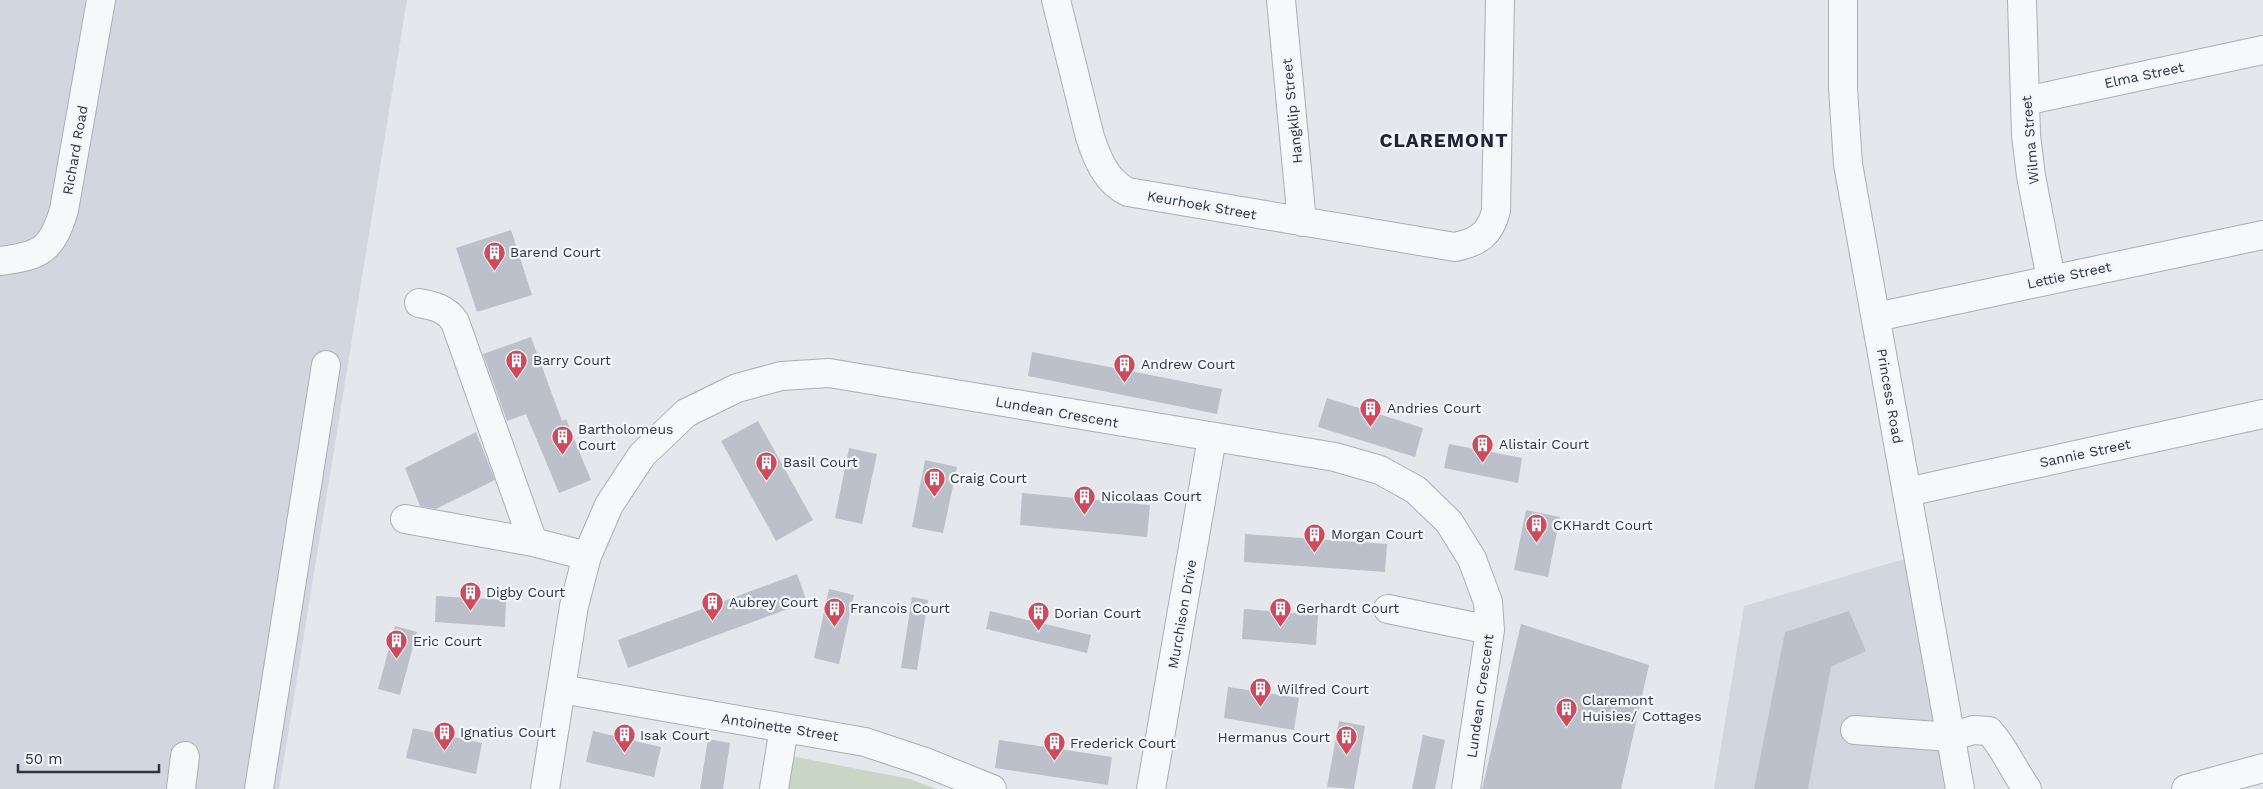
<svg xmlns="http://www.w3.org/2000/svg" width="2263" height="789" font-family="'Work Sans',sans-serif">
	<rect width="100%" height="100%" fill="#e4e7ec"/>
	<path fill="#d2d6de" d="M0,0h407l-128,789h-279z
		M1904,559l45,230h-235l30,-183z"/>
	<path fill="#c9d6c5" d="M770,752l140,27 26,10h-175z"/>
	<path fill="#bbc0ca" d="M511,230l21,65 -55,17 -21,-64z
		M531,337l31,84 4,-2 25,61 -32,13 -33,-79 -19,7 -24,-67z
		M1032,352l190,37 -5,25 -189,-38z
		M1327,398l96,30 -8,29 -97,-30z
		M758,421l55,99 -37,21 -55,-100z
		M476,432l19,48 -59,29 -16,-3 -15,-38z
		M1449,444l73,14 -4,25 -74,-15z
		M849,448l28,6 -15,70 -27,-6z
		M925,460l32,7 -14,66 -31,-6z
		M1022,493l128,12 -3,32 -127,-12z
		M1526,510l34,7 -12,60 -34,-7z
		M1245,534l142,10 -2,28 -141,-10z
		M797,574l10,28 -179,66 -10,-28z
		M829,589l25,6 -15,69 -25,-6z
		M436,596l70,4 -1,27 -70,-5z
		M912,597l16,3 -11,70 -16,-2z
		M1244,609l74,6 -2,30 -74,-6z
		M990,611l101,24 -4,18 -101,-24z
		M1849,611l17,40 -35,16 -23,122h-54l31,-157z
		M1521,624l128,41 -28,124h-139z
		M395,626l22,6 -17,63 -22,-6z
		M1228,687l71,11 -5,32 -70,-12z
		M1339,721l26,5 -11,63 -27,-2z
		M413,728l69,15 -6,31 -70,-16z
		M593,731l68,16 -7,30 -68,-15z
		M1423,735l22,5 -10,49h-23z
		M708,739l22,4 -7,46h-23z
		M999,740l113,17 -4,28 -113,-17z"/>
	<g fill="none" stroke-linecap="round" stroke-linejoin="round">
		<defs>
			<path id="minor" d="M1056,0l34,137c7,21 16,45 38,55l327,55c24,-5 35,-13 41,-36l4,-211
				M1281,0l21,222
				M1843,0v88l5,76 112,625
				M2022,0l4,135 5,41 20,103
				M2025,101l238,-51
				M0,261c41,-5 52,-11 64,-51l37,-210
				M419,303c15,3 27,5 36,19l78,220
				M1876,317l387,-82
				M1907,492l356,-78
				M405,519l128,23 54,14
				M1388,609l102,21
				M561,689l304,53 60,20 67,27
				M1855,730l96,7 22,-7 16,1c16,17 24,39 38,58
				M181,789l4,-33
				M259,789l67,-424
				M545,789l29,-183 13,-50 22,-51 33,-50 44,-42 51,-25 44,-12 48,-3 506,84 45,13 36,20 33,32 23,37 16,43 2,28 -24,159
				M774,789l10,-61
				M1151,789l61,-351
				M2186,789l77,-21"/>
		</defs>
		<use href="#minor" stroke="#a9aeb7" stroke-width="30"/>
		<use href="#minor" stroke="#f7f8fa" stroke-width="28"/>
	</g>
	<defs>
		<symbol id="building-pin" viewBox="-11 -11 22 30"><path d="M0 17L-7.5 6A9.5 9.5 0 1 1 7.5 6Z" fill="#d1495b" stroke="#f4f6f9"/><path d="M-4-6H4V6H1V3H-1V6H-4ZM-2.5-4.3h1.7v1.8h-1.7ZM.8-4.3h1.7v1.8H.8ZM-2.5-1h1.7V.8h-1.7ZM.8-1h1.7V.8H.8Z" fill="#fff"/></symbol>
	</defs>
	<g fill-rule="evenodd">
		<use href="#building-pin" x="482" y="240" width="25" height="34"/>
		<use href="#building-pin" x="504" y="348" width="25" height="34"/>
		<use href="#building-pin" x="1112" y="352" width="25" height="34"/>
		<use href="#building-pin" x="1358" y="396" width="25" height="34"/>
		<use href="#building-pin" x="550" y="424" width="25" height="34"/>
		<use href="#building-pin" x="1470" y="432" width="25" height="34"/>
		<use href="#building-pin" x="754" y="450" width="25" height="34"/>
		<use href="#building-pin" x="922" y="466" width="25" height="34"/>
		<use href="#building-pin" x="1072" y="484" width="25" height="34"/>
		<use href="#building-pin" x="1524" y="512" width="25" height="34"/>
		<use href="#building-pin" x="1302" y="522" width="25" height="34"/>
		<use href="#building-pin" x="458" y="580" width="25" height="34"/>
		<use href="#building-pin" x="700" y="590" width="25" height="34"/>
		<use href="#building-pin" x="822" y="596" width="25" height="34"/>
		<use href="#building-pin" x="1268" y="596" width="25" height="34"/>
		<use href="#building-pin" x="1026" y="600" width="25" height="34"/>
		<use href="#building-pin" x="384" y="628" width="25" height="34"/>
		<use href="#building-pin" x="1248" y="676" width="25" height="34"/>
		<use href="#building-pin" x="1554" y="696" width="25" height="34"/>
		<use href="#building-pin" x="432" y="720" width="25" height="34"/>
		<use href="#building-pin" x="612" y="722" width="25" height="34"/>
		<use href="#building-pin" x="1334" y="724" width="25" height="34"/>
		<use href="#building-pin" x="1042" y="730" width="25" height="34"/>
	</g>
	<g text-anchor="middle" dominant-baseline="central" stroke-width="4.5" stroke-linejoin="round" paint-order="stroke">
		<g font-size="14" fill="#2b3445" stroke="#f4f6f9">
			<text transform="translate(2144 75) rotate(-12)">Elma Street</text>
			<text transform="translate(1292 111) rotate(-96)">Hangklip Street</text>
			<text transform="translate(2030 140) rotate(-95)">Wilma Street</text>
			<text transform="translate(75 150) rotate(-80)">Richard Road</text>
			<text transform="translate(1202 205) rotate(10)">Keurhoek Street</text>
			<text transform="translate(2069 275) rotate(-12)">Lettie Street</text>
			<text transform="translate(1890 396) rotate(80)">Princess Road</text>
			<text transform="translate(1057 412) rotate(10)">Lundean Crescent</text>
			<text transform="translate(2085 453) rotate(-12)">Sannie Street</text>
			<text transform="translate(1182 614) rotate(-80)">Murchison Drive</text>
			<text transform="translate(1480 696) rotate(-82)">Lundean Crescent</text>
			<text transform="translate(780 727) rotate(9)">Antoinette Street</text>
		</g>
		<g font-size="14" fill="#2b3445" stroke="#f4f6f9" text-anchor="start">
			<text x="510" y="252">Barend Court</text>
			<text x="533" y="360">Barry Court</text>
			<text x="1141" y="364">Andrew Court</text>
			<text x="1387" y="408">Andries Court</text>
			<text x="578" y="429">Bartholomeus<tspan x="578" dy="16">Court</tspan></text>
			<text x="1499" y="444">Alistair Court</text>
			<text x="783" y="462">Basil Court</text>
			<text x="950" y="478">Craig Court</text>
			<text x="1101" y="496">Nicolaas Court</text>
			<text x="1553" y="525">CKHardt Court</text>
			<text x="1331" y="534">Morgan Court</text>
			<text x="486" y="592">Digby Court</text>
			<text x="729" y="602">Aubrey Court</text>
			<text x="850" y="608">Francois Court</text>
			<text x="1296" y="608">Gerhardt Court</text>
			<text x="1054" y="613">Dorian Court</text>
			<text x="413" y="641">Eric Court</text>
			<text x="1277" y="689">Wilfred Court</text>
			<text x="1582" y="700">Claremont<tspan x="1582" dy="16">Huisies/ Cottages</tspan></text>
			<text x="460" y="732">Ignatius Court</text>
			<text x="640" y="735">Isak Court</text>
			<text x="1330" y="737" text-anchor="end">Hermanus Court</text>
			<text x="1070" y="743">Frederick Court</text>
		</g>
		<g font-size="19" font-weight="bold" letter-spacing="1" fill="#1d2536" stroke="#f4f6f9">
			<text x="1444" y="140">CLAREMONT</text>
		</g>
	</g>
	<path d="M18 764v8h141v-8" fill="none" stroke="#2b3445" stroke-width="2.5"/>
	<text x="25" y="764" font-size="15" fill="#2b3445" stroke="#f4f6f9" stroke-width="4" paint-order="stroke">50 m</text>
</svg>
